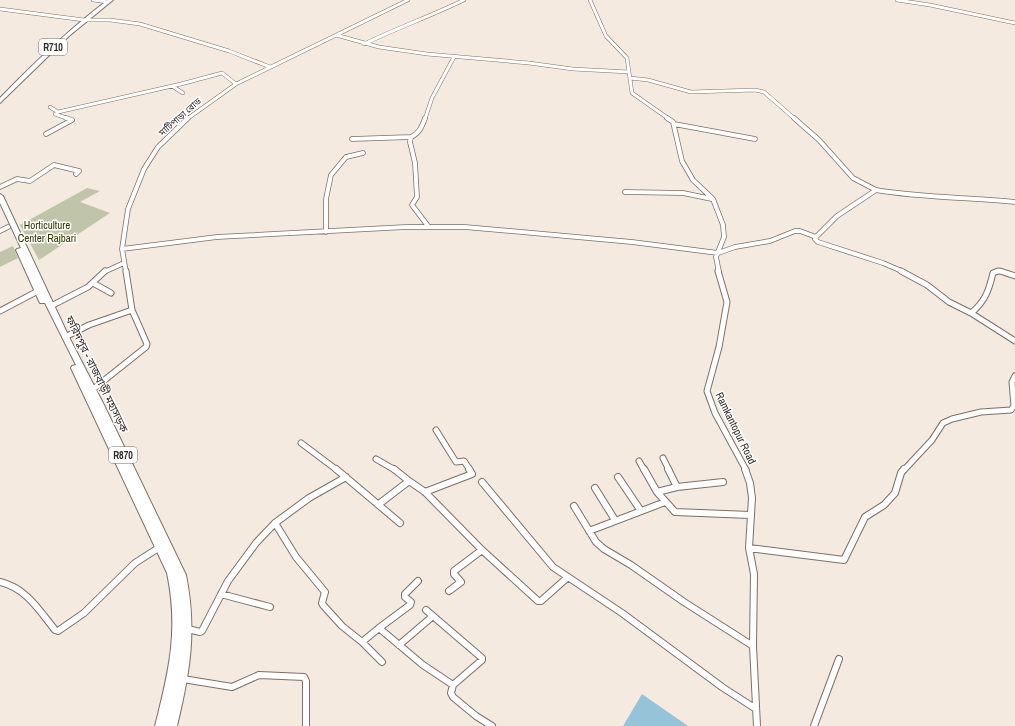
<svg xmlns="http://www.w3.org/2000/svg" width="1015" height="726" font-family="'Archivo Narrow','Noto Sans Bengali',sans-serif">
	<rect width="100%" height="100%" fill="#f5eae0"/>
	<path fill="#c0c4a8" d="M87,188l13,3 -20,11 30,11 -71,47 -19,-35z
		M13,246l5,12 -18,9v-15z"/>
	<path fill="#95c4d9" d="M642,694l46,32h-65z"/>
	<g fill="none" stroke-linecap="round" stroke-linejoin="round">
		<defs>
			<path id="street-far3" d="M93,0l15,2
				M590,0l16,36 21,22 5,35 37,26
				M897,0l33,5 85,18
				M0,9l84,11h26l30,4 89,27 41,16
				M336,35l43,12 48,7 102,9 44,6 56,3
				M364,44c33,-16 67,-28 100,-44
				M630,78l18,2 43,12 64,-2 9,2 31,27
				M172,86l11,7
				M50,107l8,5
				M69,119l-14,-5 3,-2 123,-28 41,-11 14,11
				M187,119l49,-35 172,-84
				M425,119l7,-21 22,-41"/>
			<path id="street-far2" d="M667,118l6,4 9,39 11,19 20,19 10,26 1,12 -8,20 3,15
				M794,118l25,22 34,38 23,12
				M674,124l81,15
				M46,134l26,-14 -6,-2
				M411,137l-1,5 5,21 2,34 -5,8 16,21
				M352,139l59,-2c9,-4 11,-11 14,-19
				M0,187l17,-8 13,2 24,-16 25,6 -3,3
				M625,192l58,1 29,6
				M0,231l8,-4
				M326,232v-33l5,-24 15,-18 17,-4
				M816,237l-1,2 3,3 65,21 21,9
				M122,249l95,-12 189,-10h59l167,15 86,11 17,-6 35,-6 25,-10h5l16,6 21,-21 39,-26c46,8 93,7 139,12
				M104,272l20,-9
				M126,272l-4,-23 6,-40 16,-40 14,-22 30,-29
				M995,272l4,-1 4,1"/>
			<path id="street-far1" d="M718,271l9,31 -8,45 -12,44 8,22 31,57
				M901,271l26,14 22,17 22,11
				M998,271l-5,2c-4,17 -8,29 -22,40l44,28
				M1000,271l15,5
				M93,283l18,10
				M51,306l37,-19 17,-16
				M0,311l38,-20
				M65,337l24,-12 43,-15 -6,-39
				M92,390l54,-43 1,-3 -15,-34
				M436,430l20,32 8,-1 6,9
				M301,443l36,27
				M663,458l6,12
				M376,459l19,11
				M639,461l5,9
				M904,470l28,-30 11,-17 9,-4 29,-7 30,-2 3,-4 -2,-24 3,-6"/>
			<path id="street" d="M336,469l64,54
				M644,469l13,23 18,20 75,3
				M668,469l9,18
				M745,469l5,14 2,15 -3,50 5,26 -1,72 4,80
				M618,477l23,34
				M409,481l16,11 57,58 56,51h3l27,-24
				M482,482l71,85 69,46 100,74 34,22
				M595,488l20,32
				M425,492l47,-18 -3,-5
				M657,492l20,-5 46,-5
				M379,504l30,-23 -15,-12
				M574,506l22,36 8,7 27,16 53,37 69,44
				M275,523l34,-25 37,-21
				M589,531l76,-29
				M749,548l95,12 21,-43 19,-12 11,-12 6,-20 3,-4
				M0,582c26,6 39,28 55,48l3,1 26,-18 51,-50 25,-16
				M449,591l12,-9 -7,-8v-3l28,-21
				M221,594l49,13
				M426,610l56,48v2l-29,25
				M379,628l31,-23 1,-3 -6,-5v-3l13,-13
				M188,629l12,3 2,-1 26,-50 28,-38 19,-20 21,34 29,35 -3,11 1,2 19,21 20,16 17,-14 44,37 30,20 -2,8 2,4 23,19 16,10
				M362,642l20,20
				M399,645l34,-29
				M183,679l49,8 27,-12 45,2 2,4v45
				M814,726l25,-67"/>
			<path id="primary" d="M108,0h5l-44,36 -69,67v-5c34,-35 69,-69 108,-98z
				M0,194l3,2 66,141 35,68 82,170c11,55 4,97 -9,151h-22c14,-55 24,-96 12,-153l-96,-205 1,-2 4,-1 -31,-62h-5l-1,-2 -23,-51 1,-1 4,-1 -21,-45z"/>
		</defs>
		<use href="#street-far3" stroke="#7a7068" stroke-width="4"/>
		<use href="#street-far2" stroke="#7a7068" stroke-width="5.5"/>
		<use href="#street-far1" stroke="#7a7068" stroke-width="7"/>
		<use href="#street" stroke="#7a7068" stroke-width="8"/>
		<use href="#primary" stroke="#7a7068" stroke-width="2"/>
		<use href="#street-far3" stroke="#fff" stroke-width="3"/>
		<use href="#street-far2" stroke="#fff" stroke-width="4"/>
		<use href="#street-far1" stroke="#fff" stroke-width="5"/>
		<use href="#street" stroke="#fff" stroke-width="6"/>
		<use href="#primary" fill="#fff" fill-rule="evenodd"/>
	</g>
	<g text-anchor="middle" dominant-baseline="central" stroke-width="3" stroke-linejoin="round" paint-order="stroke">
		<g font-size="9" fill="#322d2a" stroke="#fff">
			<text transform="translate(180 117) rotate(-41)">মাটিপাড়া রোড</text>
		</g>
		<g fill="#fff" stroke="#706c6a" stroke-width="1">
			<rect x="39" y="39" width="28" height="16" rx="3"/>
			<rect x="109" y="447" width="28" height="16" rx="3"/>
		</g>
		<g font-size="10" font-weight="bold" fill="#322d2a">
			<text x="53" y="47">R710</text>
			<text x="123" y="455">R870</text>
		</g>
		<g font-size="11" fill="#303400" stroke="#fff">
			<text x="47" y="225">Horticulture<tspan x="47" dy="13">Center Rajbari</tspan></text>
		</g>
		<g font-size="11" fill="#322d2a" stroke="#fff">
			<text transform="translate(97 374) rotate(64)">ফরিদপুর - রাজবাড়ী মহাসড়ক</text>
			<text transform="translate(736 428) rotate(64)">Ramkantopur Road</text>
		</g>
	</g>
</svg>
